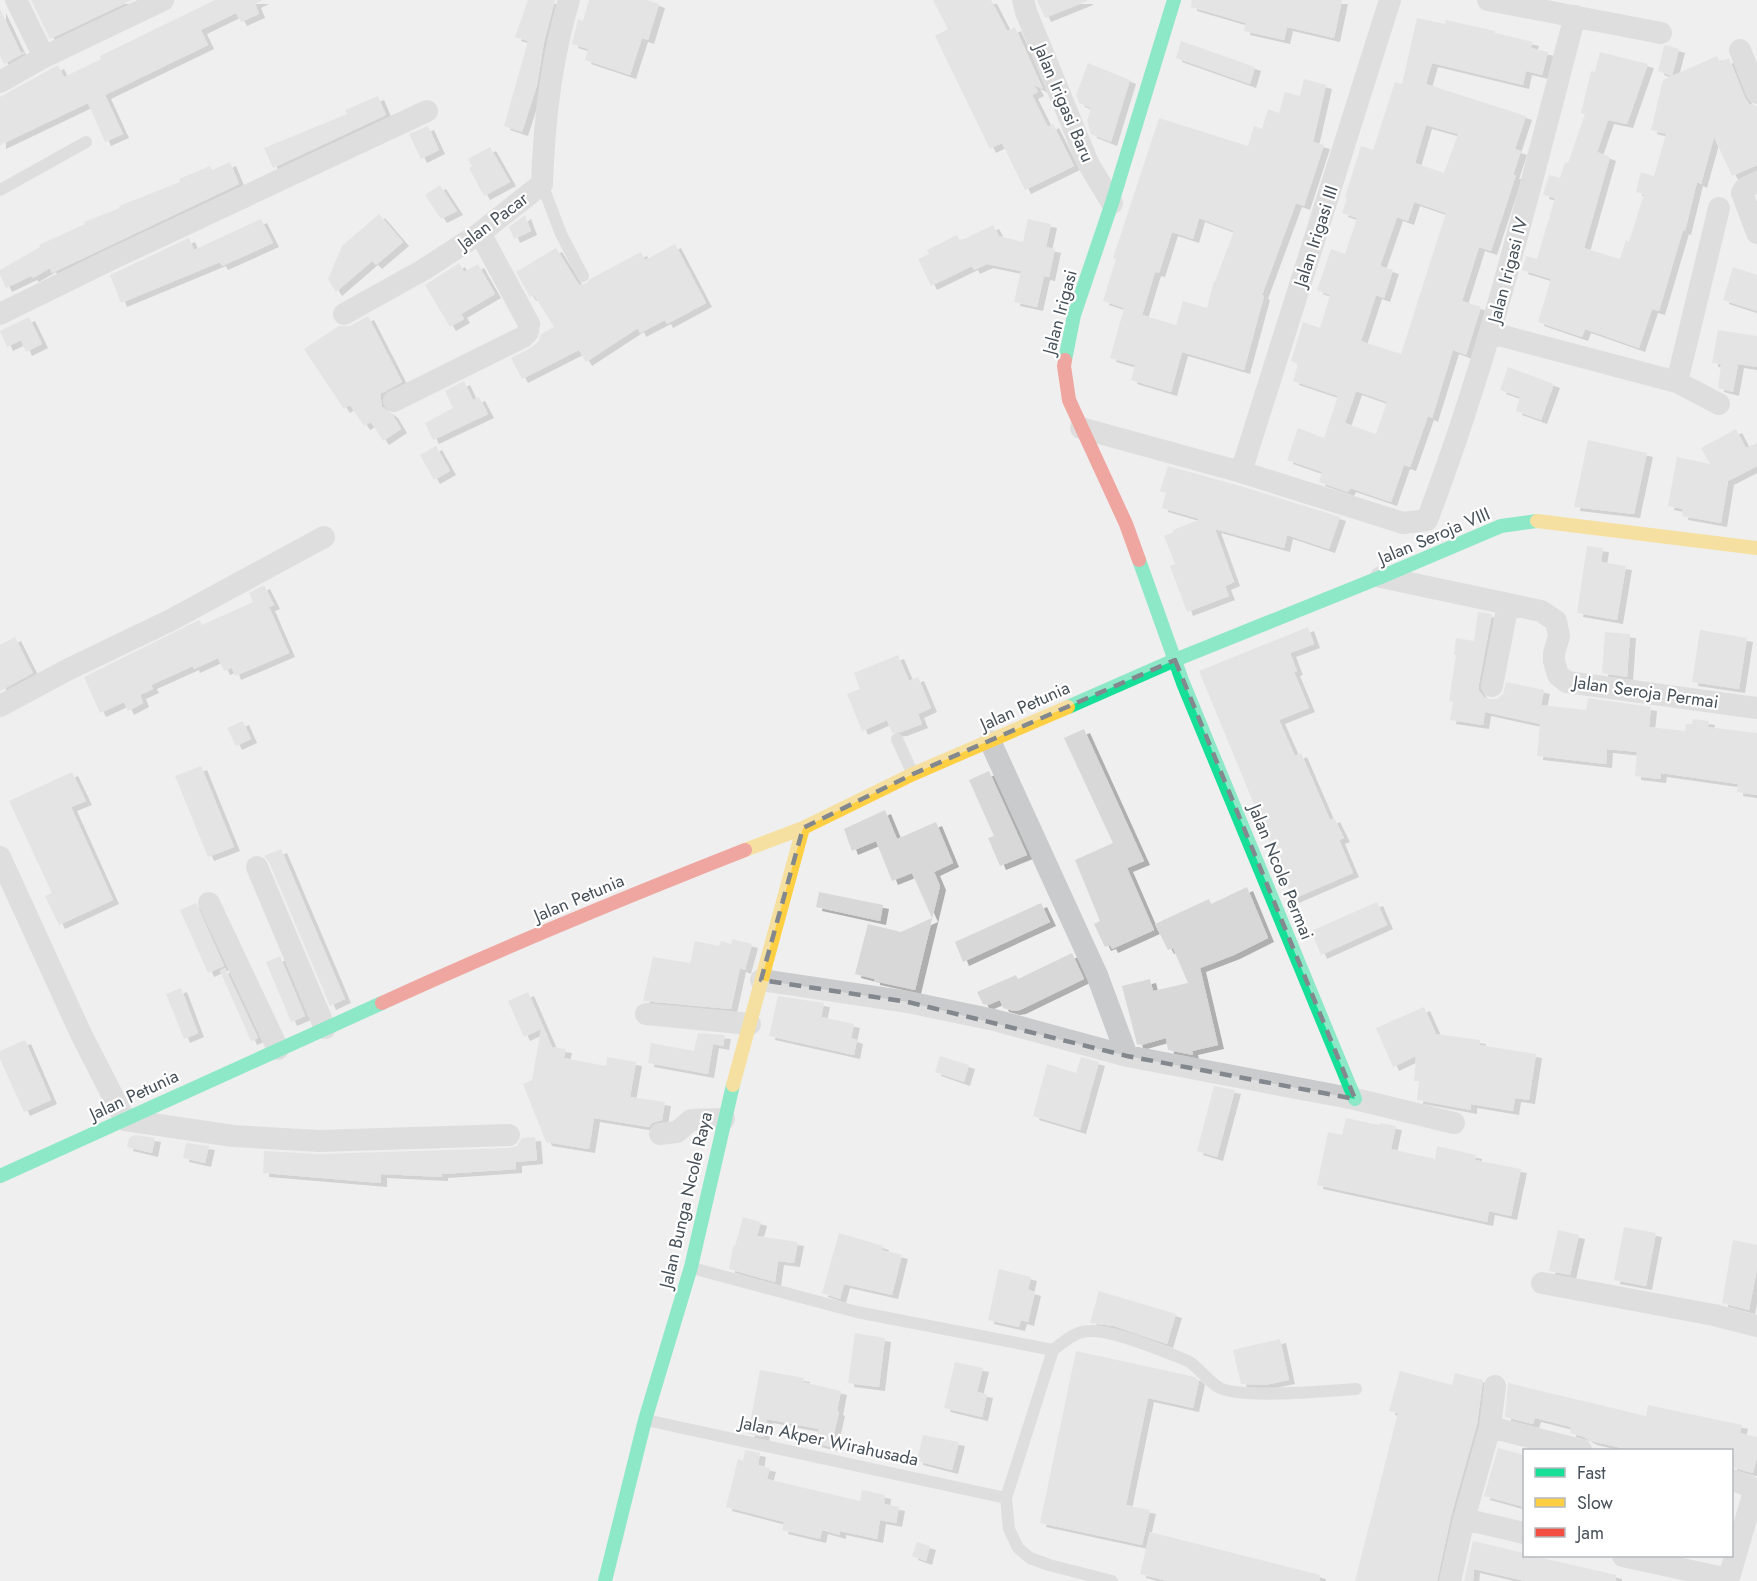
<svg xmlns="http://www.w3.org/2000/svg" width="1757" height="1581" font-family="Jost,sans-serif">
	<defs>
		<filter id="shadow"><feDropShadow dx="6" dy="4" stdDeviation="0" flood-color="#0004"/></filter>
	</defs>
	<rect width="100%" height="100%" fill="#efefef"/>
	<path fill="#d8d8d9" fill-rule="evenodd" filter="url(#shadow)" d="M31,0h101l-82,39z
		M215,0h48l-8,4 4,10 -18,8 -5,-9 -35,17 7,15 -103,50 18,39 -18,8 -17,-39 -88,42v-48l58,-32 6,12 37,-18 -1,-3z
		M528,0h27l-11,42 -7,43 -15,47 -18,-6 24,-85 -13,-4z
		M589,0h58l12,4 -11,36 -6,-2 -12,37 -45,-15 3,-11 -16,-5 6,-25 5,2z
		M933,0h58l16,31 8,-4 28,62 -9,-4 4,7 -6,3 16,32 5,-3 21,42 -49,24 -23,-47 -12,6 -55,-113 13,-7z
		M1037,0h50v1l-42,17z
		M1192,0h150l-8,38 -47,-11 -3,13 -40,-9 2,-8 -55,-16z
		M0,9l21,44 5,-1 -22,12 -4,-8z
		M1417,18l28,6 1,-4 49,11v2l38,9 -2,6 17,4 -6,23 -16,-4 -3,14 -91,-22 -6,21 100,32 -11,33 6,2 -8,24h3l-25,76 -12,-4 -17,54 19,6 -15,48 -13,-5 -21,68 -4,-2 -18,51 -6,-2 -13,37 -41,-14 -2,4 -29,-10 3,-10 -35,-12 11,-32 26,10 14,-42 -45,-15 5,-17 -7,-3 12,-39 17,6 10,-33 -13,-5 14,-41 14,5 12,-36 -15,-5 5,-15 -2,-1 16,-51 12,4 22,-68 7,2zM1426,125l32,9 -14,39 -29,-10zM1414,202l32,11 -45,141 -40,-13 15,-46 8,3 9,-28 -13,-4 17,-49 11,4zM1356,391l31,11 -11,32 -31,-11z
		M1181,41l74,26 -5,17 -74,-26z
		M1666,45l13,4 -7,27 -14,-5 6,-25z
		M1600,52l48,12 -21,60 -19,-4 -11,32 13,5 -26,91 36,11 6,-19 3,2 15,-48 -8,-2 5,-20 13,4 12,-42 -15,-4 12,-50 54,-24 3,6 9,-4 16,40 4,6 8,2v59l-25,11 -18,-39 -13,47 -4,-2 -12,49 -2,-1 -24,81 -7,-2 -13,39 -54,-19 -3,8 -44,-15 13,-43 -29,-9 4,-14 11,3 18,-61 -12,-3 6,-20 11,3 5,-16 3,1 17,-49 -4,-1 10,-42 4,1z
		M1088,63l42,17 -19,62 -20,-8 -4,-13 4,-13 -12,-5 -3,-8z
		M1304,79l22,6 -13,57 11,3 -20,61 -8,-3 -34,92 2,1 -20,74 -62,-18 -11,40 -40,-12 4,-15 -25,-7 14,-50 -21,-7 13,-42 -3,-1 46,-140 89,28 6,-20 8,3 6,-20 11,4 6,-21 15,4zM1199,218l35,13 -19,51 -1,-1 -7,27 -24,-7 -7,24 -34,-10 13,-43 4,1 13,-41 21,7z
		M378,96l8,19 -113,53 -9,-20 83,-34 -2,-4z
		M428,126l11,24 -18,9 -12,-25z
		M490,147l20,35 -26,14 -15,-28 3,-2 -4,-7z
		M230,162l9,22 -187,89 -2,-5 -17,10 -2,-2 -25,12 -6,-13v-5l40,-23 -1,-2 46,-21 -1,-2 36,-14 -1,-2 61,-24 -1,-3 31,-13 2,4z
		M440,185l17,26 -16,8 -16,-24z
		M379,214l24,28 -27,23 -4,-4 -36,31 -8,-13 14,-33z
		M525,215l6,16 -17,8 -5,-12z
		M261,219l12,24 -51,23 -2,-4 -99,41 -11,-28 79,-37 5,12z
		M1028,219l23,5 -5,23 9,2 -6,28 -5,-1 -7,31 -23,-5 7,-31 -34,-7 -13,6 -2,-4 -41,20 -13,-27 11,-5 -2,-4 30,-15 3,6 33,-16 6,11 24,6z
		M675,244l31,59 -39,21 -2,-4 -25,13 -2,-5 -52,34 -7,-12 -57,29 -11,-21 18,-9 9,-7 3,-8 13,-7 -20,-32 -4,2 -14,-25 40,-24 23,37 8,-2 3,-4 51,-27 4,8z
		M459,263l5,9 14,-8 17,30 -34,20 3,5 -14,8 -25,-42z
		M1733,267l24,8v36l-34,-11z
		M368,316l34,66 -22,12 2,13 10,7 9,15 -18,12 -12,-19 -7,4 -14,-21 -6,4 -40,-60 35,-23h11z
		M29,317l13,27 -16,8 -5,-12 -14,7 -7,-16z
		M1718,330l39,6v31l-19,-3 -5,28 -15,-4 3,-24 -9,-1z
		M1508,367l46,17 -13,36 -25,-9 4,-14 -20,-7z
		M464,381l9,19 6,-3 9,17 -55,26 -8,-17 28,-15 -8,-17z
		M1736,429l10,19 11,-5v23l-29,15 -7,42 -39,-7 1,-7 -15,-3 9,-49 33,7 -9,-16z
		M1588,440l59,13 -13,61 -60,-7z
		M436,446l14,25 -16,9 -14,-25z
		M1168,466l69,19 103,32 -11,32 -42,-14 -3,13 -69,-19 19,53 -9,4 4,10 -42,16 -17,-46 5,-2 -11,-28 10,-4 -1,-2 27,-11 -38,-11 4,-15 -6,-2z
		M1587,546l16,2 -2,14 25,4 -9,54 -40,-7z
		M264,585l10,20 -5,2 20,46 -54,23 -3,-8 -8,3 -6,-13 -24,11 -1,-3 -42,19 2,4 -13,6 3,8 -15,8 -4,-9 -24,11 -16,-36 115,-57 3,5 51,-23 -4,-9z
		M1478,612l14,2 -13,69v8l5,6 6,2h7l6,-5 3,-12 38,8 -3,15 45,5 2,-12 63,9 -2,20 36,4 1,-7h6l1,-5 16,2 -1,6 49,6v62l-20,-3 1,-8 -77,-11 -1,6 -25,-3 2,-24 -30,-3 -1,15 -69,-8 3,-32 -55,-12 -2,13 -33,-5 3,-18 -4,-1 7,-46h-2l2,-17 18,3z
		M1308,627l6,17 -24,9 7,18 -3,1 15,36 -30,12 16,36 6,-3 29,67 4,-2 10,20 -5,2 14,33 -60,26 -94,-228z
		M1700,630l47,8 -8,51 -47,-7z
		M1605,632l25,2 -3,43 -25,-4z
		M15,637l18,36 -33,18v-46z
		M898,655l11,26 9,-4 13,31 -13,6 4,10 -21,8 -9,1 -5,-13 -25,11 -15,-37 13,-5 -6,-16z
		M243,721l8,18 -15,7 -9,-18z
		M1084,729l60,132 -17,7 27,62 -42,19 -2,-4 -5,2 -11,-23 6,-3 -25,-61 38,-17 -49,-105z
		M201,766l33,81 -26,10 -33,-81z
		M989,771l38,84 -27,11 -12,-28 6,-2 -25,-56z
		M72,772l14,29 -15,6 42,93 -54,25 -14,-29 7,-3 -43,-92z
		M885,810l12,29 39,-17 17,41 -19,9 6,14 -25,104 -41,-9v-2l-19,-5 13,-50 33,8 31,-14 -20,-45 -20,8 -16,-40 -24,10 -8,-22z
		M281,849l64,150 -15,7 -61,-144 -5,-6z
		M1247,887l21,51 -34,17 -34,13 18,77 -26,6 1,4 -25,-5 -2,-12 -25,7 -4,-1 -15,-58 28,-7 3,12 35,-8 -15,-35 -5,2 -13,-26 54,-25 2,5z
		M819,892l64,13 -3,16 -64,-14z
		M1377,902l10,23 -66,30 -10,-24z
		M196,903l28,63 -16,7 -28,-63z
		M1041,903l9,19 -87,40 -8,-20z
		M732,939l20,5 -7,26 -5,-2 -9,41 -88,-8 10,-44 37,6 5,-22 24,5 2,-5 10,3z
		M1072,953l12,26 -64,31 -6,1 -11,-3 -3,-8 -12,5 -5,-1 -6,-12 39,-17 2,4z
		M280,956l25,60 -14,6 -25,-60z
		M225,968l33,70 -7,3 -31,-70z
		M181,988l17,45 -14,6 -18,-45z
		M528,992l24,55 14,2 -2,9 42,8 1,-9 29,5 -6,35 35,5 -3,18 -10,3 -3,4 -55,-9 -5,31 -43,-7 -23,-58 9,-4 9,-51 -17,8 -16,-36z
		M778,996l46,7 -3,14 33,7 -3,14 6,2 -3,15 -85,-19z
		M1424,1007l12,27 44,6 -1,5 57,9 -7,46 -14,-2 -2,13 -42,-7v6l-54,-10 2,-19h-5l2,-25 -23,11 -17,-39z
		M698,1033l27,2 -2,11 -10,-2 -5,30 -60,-11 3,-20 43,8z
		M25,1040l26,60 -27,12 -24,-53v-8z
		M940,1056l29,9 -5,17 -29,-10z
		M1081,1057l18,5 -19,68 -47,-14 14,-52 29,9z
		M1214,1086l21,4 -18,67 -20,-6z
		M1346,1118l33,7 1,-2 16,3 -5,23 44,10 2,-13 39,9 -1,5 46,9 -10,47 -22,-5 -2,11 -170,-37 11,-53 14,3z
		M135,1135l20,3 -3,15 -25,-6 2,-9z
		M535,1137l2,23 -21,2v7l-74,5v3l-61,-3v9l-118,-10 1,-22 55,3 190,-6 8,-2 5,-8z
		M186,1143l23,3 -4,17 -22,-5z
		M743,1217l18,5 -4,14 41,6 -4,21 -16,-2 -3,21 -46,-13 4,-23h2z
		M1624,1227l32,6 -10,53 -32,-6z
		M1558,1230l21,5 -9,40 -21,-4z
		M839,1233l44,13 -1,4 20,5 -10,40 -48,-11 -4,15 -18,-6z
		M1733,1240l24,5v24l-8,41 -27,-7z
		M999,1269l32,8 -3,13 7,2 -7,30 -7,-2 -2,7 -31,-7z
		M1099,1291l77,23 -9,30 -53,-18 -24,-3z
		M855,1333l30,5 -6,49 -31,-4z
		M1280,1339l9,41 -24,5 -24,-1 -8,-34z
		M1076,1351l119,26 4,4 -6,27 -45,-10 -22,107 24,5 -8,35 -102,-22z
		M955,1362l28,6 -6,24 10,2 -5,23 -38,-9z
		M760,1370l44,8 -1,4 38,9 -4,20 2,1 -8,35 -16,-4 4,-14 -52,-10 -4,18 -15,-3z
		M1400,1371l52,14 3,-12 28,7 -6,44 -26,92 -14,65h-82l43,-168 -9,-2z
		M1508,1383l138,33 2,-11 94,20 -2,8 17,4v20l-4,16 -22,-6v-17h-101l-39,-9 -7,-4 -14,-4 1,-6 -36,-9 -2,6 -28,-7z
		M923,1435l36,7 -7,28 -35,-9z
		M1498,1448l26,7v52l-40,-11z
		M745,1450l15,3 -2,12 12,3 -3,11 93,22 2,-11 23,5 -1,9 15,3 -3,16 -16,-3 -3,19 -37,-8v4l-18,-5 -2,9 -38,-9 2,-8 -58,-15 12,-48 5,2z
		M1150,1532l170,43 -1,6h-152l-27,-7z
		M1473,1541l51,12v3h10l82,19v6h-91l-51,-12 -1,12h-9z
		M917,1542l13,4 -4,15 -14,-5z"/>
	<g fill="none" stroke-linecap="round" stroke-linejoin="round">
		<path stroke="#c9cbcd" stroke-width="12" d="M542,184l19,50 22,42
			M0,190l86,-48
			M897,739l15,33
			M692,1268l165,44 196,38
			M646,1420l360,78
			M1112,1581l-63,-16 -19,-7 -12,-10 -9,-19 -3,-31 47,-148c11,-8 22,-19 37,-19 22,-2 76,21 98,30 12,7 20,21 32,27 23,11 108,3 136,1"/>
		<path stroke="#c9cbcd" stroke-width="22" d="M16,0l28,57
			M1023,0l3,12 62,151 24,40
			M1488,0l173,33
			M1740,50l17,43
			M0,82l44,-25 119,-57
			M1757,182l-12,6 -3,5 15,40
			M0,314l116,-57 311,-146
			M344,314l79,-44 57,-37 62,-49c2,-61 9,-125 27,-184
			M1491,333l186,49 42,-174
			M1677,382l42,22
			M394,401l129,-64 5,-5 1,-8 -49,-91
			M1081,428l160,44 162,51 24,-3
			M1241,472l149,-472
			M1427,520c63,-164 103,-334 148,-504
			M1381,577l160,34 15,10 3,15 -5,17v8l4,14 9,7 190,26
			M1492,686l16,-82
			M0,706l67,-36 104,-50 153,-83
			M990,741l107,234 30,81
			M0,857l81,177 44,86 108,16 86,5 190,-6
			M257,867l68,161
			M209,903l69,146
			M761,980l147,22 86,18 133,36 228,43 99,24
			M646,1014l104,10
			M660,1134l17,-2 14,-12 33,-1
			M1542,1283l172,32 43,11
			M1490,1427l91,23
			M1464,1519l60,14
			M1623,1556l105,23
			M1450,1581l14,-62 26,-92 5,-41
			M1728,1581l25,-86 -4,-9 -17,-6"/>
		<path stroke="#16e098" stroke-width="14" d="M1065,360l9,-45 38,-112 62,-203
			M1139,560l44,123 172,416
			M1068,707l107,-47 206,-83 120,-51 36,-5
			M0,1176l382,-173
			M605,1581l40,-161 46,-153 42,-182"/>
		<path stroke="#ffcf43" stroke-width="14" d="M1537,521l220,27
			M745,850l58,-22 110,-54 155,-67
			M733,1085l70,-257"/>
		<path stroke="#f24e42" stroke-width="14" d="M1065,360l-1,6 5,34 57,124 13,36
			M382,1003c120,-55 241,-105 363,-153"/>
	</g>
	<path d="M0 0H1757V1581H0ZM1175,660l180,439 -228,-43 -219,-54 -147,-22 42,-152 110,-54z" fill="#efefef" fill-opacity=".55" fill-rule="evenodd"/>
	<path fill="none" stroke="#82888e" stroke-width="4.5" stroke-dasharray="12 8" stroke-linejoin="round" d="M1175,660l180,439 -228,-43 -219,-54 -147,-22 42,-152 110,-54z"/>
	<g text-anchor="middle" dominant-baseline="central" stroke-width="4.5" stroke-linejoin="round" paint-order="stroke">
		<g font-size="18" fill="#47515a" stroke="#fff">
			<text transform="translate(1064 103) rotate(67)">Jalan Irigasi Baru</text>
			<text transform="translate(493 221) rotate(-37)">Jalan Pacar</text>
			<text transform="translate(1316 236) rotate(-72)">Jalan Irigasi III</text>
			<text transform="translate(1508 270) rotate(-75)">Jalan Irigasi IV</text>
			<text transform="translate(1060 312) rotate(-75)">Jalan Irigasi</text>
			<text transform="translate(1434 536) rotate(-23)">Jalan Seroja VIII</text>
			<text transform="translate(1646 692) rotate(8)">Jalan Seroja Permai</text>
			<text transform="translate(1025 706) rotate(-24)">Jalan Petunia</text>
			<text transform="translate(1281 872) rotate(68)">Jalan Ncole Permai</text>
			<text transform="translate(579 898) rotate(-23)">Jalan Petunia</text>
			<text transform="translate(134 1095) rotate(-25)">Jalan Petunia</text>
			<text transform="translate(686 1200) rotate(-77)">Jalan Bunga Ncole Raya</text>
			<text transform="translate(829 1441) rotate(12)">Jalan Akper Wirahusada</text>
		</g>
	</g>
	<rect x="1523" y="1449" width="210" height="108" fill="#ffffff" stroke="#b5b9bd" stroke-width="1.5"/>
	<rect x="1535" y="1468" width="30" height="9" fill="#16e098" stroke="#b5b9bd" stroke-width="1.5"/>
	<text x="1577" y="1479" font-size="18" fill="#47515a">Fast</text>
	<rect x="1535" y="1498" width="30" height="9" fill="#ffcf43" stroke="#b5b9bd" stroke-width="1.5"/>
	<text x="1577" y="1509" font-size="18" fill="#47515a">Slow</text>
	<rect x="1535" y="1528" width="30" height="9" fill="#f24e42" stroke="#b5b9bd" stroke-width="1.5"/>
	<text x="1577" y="1539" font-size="18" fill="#47515a">Jam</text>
</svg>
